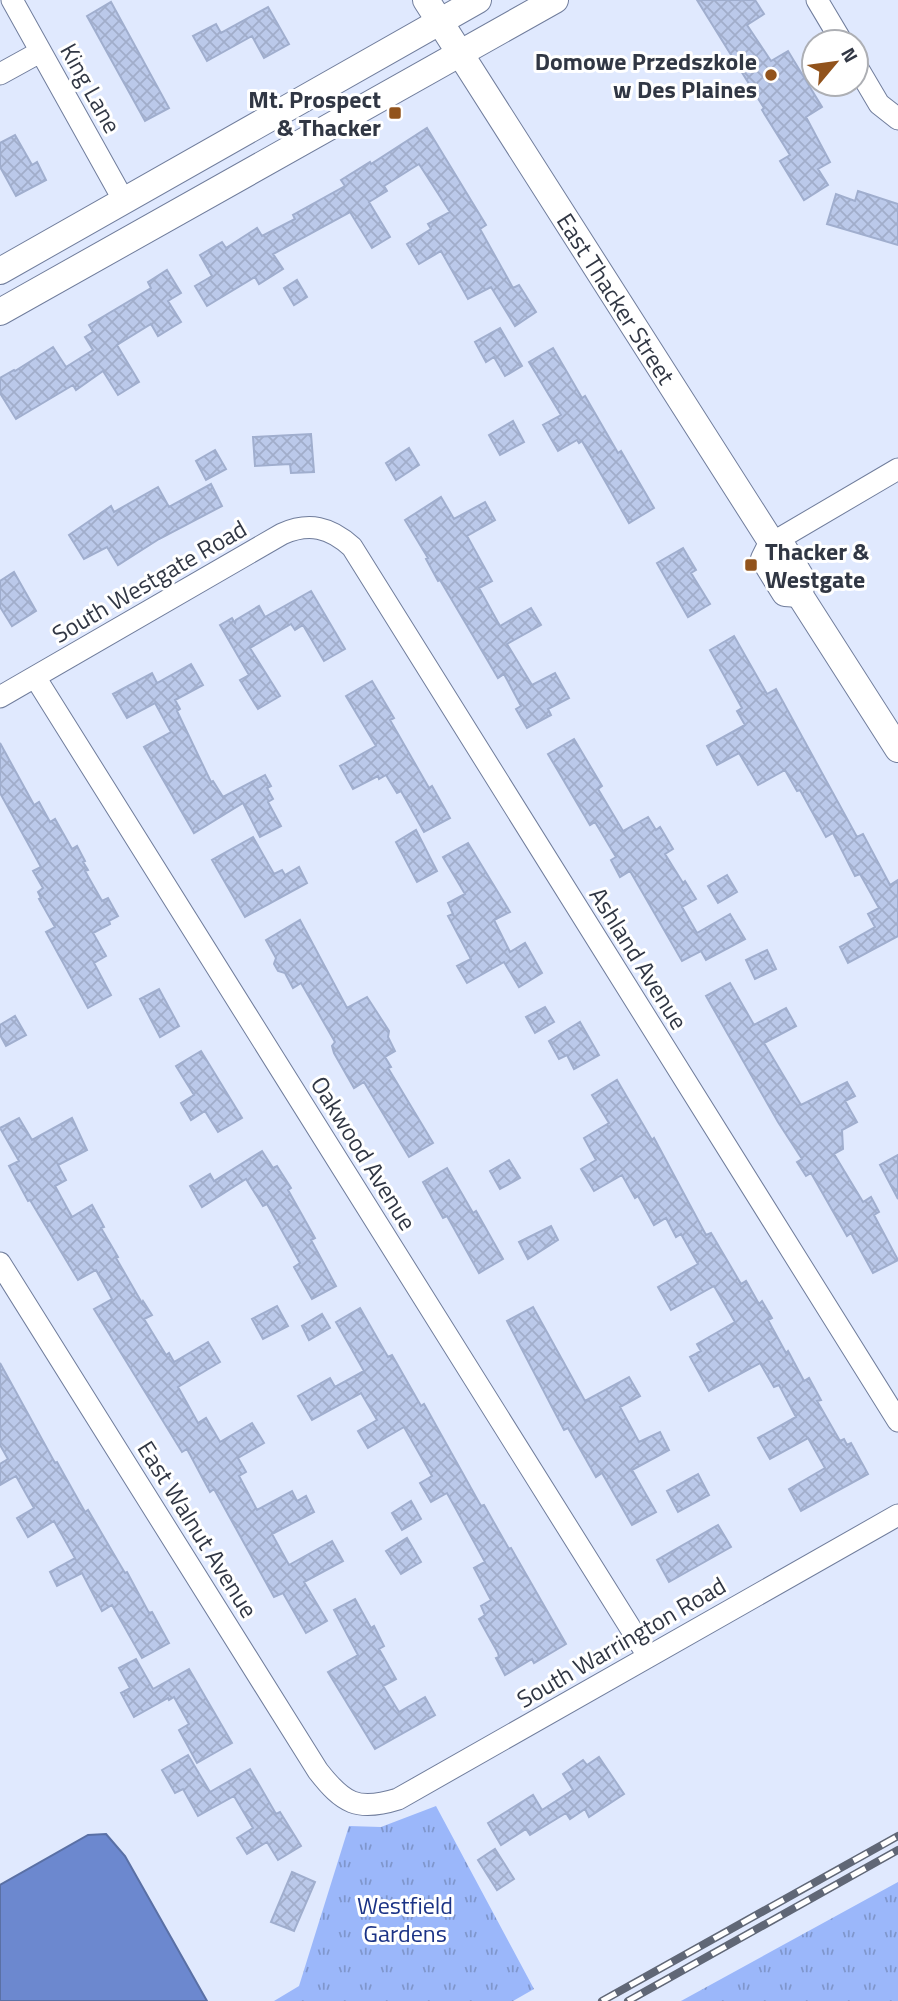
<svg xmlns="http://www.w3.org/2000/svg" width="898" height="2001" font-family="'Titillium Web',sans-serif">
	<defs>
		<pattern id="grass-tufts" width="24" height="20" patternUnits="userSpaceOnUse" patternTransform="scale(1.75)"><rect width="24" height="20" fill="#9bb7fa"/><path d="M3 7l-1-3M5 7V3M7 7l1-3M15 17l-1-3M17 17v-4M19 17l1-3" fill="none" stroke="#7f96cc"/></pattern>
		<pattern id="building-cross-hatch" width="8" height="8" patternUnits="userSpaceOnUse" patternTransform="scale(1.75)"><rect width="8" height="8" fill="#bbc9ea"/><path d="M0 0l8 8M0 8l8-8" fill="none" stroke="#a1adca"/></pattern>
	</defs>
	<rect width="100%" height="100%" fill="#e0e9fe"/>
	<path fill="url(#grass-tufts)" d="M436,1806l98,183 -21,12h-239l25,-15 50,-160 32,1z
		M898,1882v119h-217z"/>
	<path fill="#6c88cf" stroke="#5a70a5" stroke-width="2" d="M106,1834l19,22 82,145h-207v-116l88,-50z"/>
	<path fill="url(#building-cross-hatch)" stroke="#a0aece" stroke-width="2" d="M697,0h58l9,14 -17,11 24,36 17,-10 34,56 -16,10 24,45 -12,7 10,16 -24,15 -24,-39 10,-6 -28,-45 2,-2z
		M111,2l58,106 -24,13 -58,-105z
		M268,7l21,37 -25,14 -12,-22 -45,25 -14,-25 23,-12 5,9z
		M427,128l59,97 -6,4 33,59 6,-3 17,27 -21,14 -24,-39 -23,12 -27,-48 -22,13 -12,-20 24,-15 -3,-5 22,-12 -31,-48 -35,22 3,5 -18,11 21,35 -18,11 -22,-36 -77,42 10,15 -24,15 -4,-7 -48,29 -12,-20 17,-10 -12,-21 22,-13 4,6 31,-20 5,8 33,-17 -2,-4 52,-29 -4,-6 29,-18 1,2z
		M15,135l17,30 5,-3 9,18 -30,16 -16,-29v-24z
		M858,191l40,13v41l-71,-21 9,-30 19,7z
		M167,270l14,23 -13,8 13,21 -23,14 -7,-12 -34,21 22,37 -21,13 -15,-24 -27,19 -3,-5 -57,34 -16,-26v-15l14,-8 1,1 38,-24 13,20 27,-17 -8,-13 8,-5 -4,-7 62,-37 -3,-6z
		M297,280l10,17 -13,8 -10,-17z
		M500,328l22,38 -17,10 -11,-19 -8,5 -11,-20z
		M553,348l29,50 3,-2 33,57 3,-2 33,57 -25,15 -47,-82 -3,2 -2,-3 -19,11 -15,-26 18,-10 -32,-53z
		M513,421l11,21 -24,13 -11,-20z
		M311,434l3,38 -23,1 -1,-9 -35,2 -2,-29z
		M409,448l10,17 -23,15 -10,-17z
		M215,450l11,19 -20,11 -10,-19z
		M211,484l11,22 -63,33 -41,26 -11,-18 -23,12 -15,-24 42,-29 3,6 44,-25 11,20z
		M441,497l13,22 31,-17 10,18 -28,16 25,45 -13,7 21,38 31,-18 10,17 -34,19 25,41 23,-12 14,25 -21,11 3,6 -24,13 -11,-19 5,-3 -17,-32 -6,4 -58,-98 -2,1 -12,-22 2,-1 -23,-38z
		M683,548l13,22 -5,3 19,31 -22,13 -31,-54z
		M14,572l22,39 -24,15 -12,-19v-26z
		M311,591l34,58 -21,12 -21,-36 -8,5 -4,-6 -41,24 30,48 -22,13 -18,-29 9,-5 -29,-50 12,-7 3,5 1,-3 23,-14 6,11z
		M734,636l33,58 9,-5 81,148 6,-3 27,51 8,-5v56l-50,27 -8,-16 35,-20 -7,-13 11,-6 -19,-34 -5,2 -22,-43 -7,4 -26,-47 -3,1 -12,-21 -27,15 -19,-32 -22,12 -10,-19 38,-21 -8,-14 5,-3 -32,-58z
		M191,664l12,21 -28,15 5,9 -3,2 34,71 2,-1 10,16 42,-22 6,11 -4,2 6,11 -5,3 13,24 -21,11 -17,-34 -49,30 -50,-86 27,-15 -16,-29 -28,15 -14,-24 39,-21 5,10z
		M372,681l22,37 -4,2 39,68 3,-2 18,32 -26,14 -23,-41 -4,2 -11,-18 -7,4 -1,-3 -25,13 -13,-23 36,-20 -30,-50z
		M574,739l28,47 -4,3 25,42 25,-14 8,13 4,-3 13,22 -8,5 18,29 2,-2 11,18 -14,8 15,26 33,-19 15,25 -39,21 -5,-9 -19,10 -52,-90 -10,6 -9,-17 5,-3 -21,-35 -5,3 -42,-71z
		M0,743l34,62 5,-3 11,20 5,-3 17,30 5,-3 8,15 -2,1 5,8 -3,1 17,30 6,-3 10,18 -9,5 1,3 -17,9 13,23 -12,7 17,32 -23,13 -42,-76 9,-5 -16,-28 2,-1 -3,-6 5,-4 -10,-17 8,-4 -41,-74z
		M416,830l21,41 -20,11 -21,-40z
		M253,837l21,37 8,-4 3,5 14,-8 8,16 -62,34 -33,-57z
		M468,843l42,69 -16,8 16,32 15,-9 17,30 -23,14 -15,-25 -37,21 -10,-17 14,-7 -23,-43 5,-2 -5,-11 17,-9 -22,-37z
		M727,875l10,17 -19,11 -10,-17z
		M300,920l47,88 20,-11 22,34 -1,6 7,14 -10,6 6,10 -3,1 45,75 -24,14 -45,-75 -10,6 -20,-35 -2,-7 3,-4 -34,-59 -8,5 -8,-15 -7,-2 -4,-7 2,-6 -10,-18z
		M767,950l9,19 -21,10 -9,-19z
		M730,983l24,42 32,-17 10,18 -32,17 37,62 46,-23 8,14 -10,5 12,21 -15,8 1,19 -9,5 29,48 8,-5 8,15 -5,3 24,45 -25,13 -22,-40 -4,3 -36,-63 -5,3 -9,-14 5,-3 -24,-37 -72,-126z
		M159,989l20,37 -19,11 -20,-38z
		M545,1007l9,15 -19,11 -9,-16z
		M15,1016l11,19 -20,11 -6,-11v-10z
		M580,1022l19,33 -25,14 -7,-14 -8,4 -10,-18z
		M201,1051l41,67 -24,14 -13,-21 -14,9 -10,-17 13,-8 -18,-29z
		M617,1080l35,60 2,-2 52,97 5,-2 30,51 5,-3 13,23 3,-3 10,17 -4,2 18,33 2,-2 16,30 5,-3 12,22 -4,1 23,40 4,-2 3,6 4,-2 17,31 -67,37 -12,-22 36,-21 -17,-30 -38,21 -12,-21 38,-21 -17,-32 -5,2 -14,-24 -51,28 -19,-34 11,-6 -4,-7 38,-22 -21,-36 -43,24 -13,-23 40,-23 -17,-30 -5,3 -10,-19 -12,7 -16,-29 -3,2 -13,-23 -28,16 -13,-22 15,-9 -12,-22 25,-15 -17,-28z
		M19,1118l13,22 40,-22 15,32 -29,15 8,15 -11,6 17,31 20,-12 12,22 -3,1 17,29 -2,1 26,45 1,-2 9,14 -8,4 22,36 3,-2 5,9 34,-20 12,20 -42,25 20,36 8,-5 14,24 32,-19 12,20 -26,15 8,14 -7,4 18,34 35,-19 5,10 9,-5 8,16 -42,22 17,31 43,-24 11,20 -39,21 23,39 -21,12 -23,-40 -9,4 -60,-108 -4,3 -23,-43 -5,3 -69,-112 -19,-31 18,-10 -16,-29 -18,10 -48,-80 -2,1 -19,-35 10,-5 -19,-33z
		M262,1151l11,17 4,-2 14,22 -3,2 27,48 -4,2 25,46 -24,13 -18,-32 6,-4 -33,-59 -4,2 -17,-27 -44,28 -12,-21 20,-12 4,7z
		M898,1155v44l-18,-34z
		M509,1160l11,18 -20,11 -10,-18z
		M447,1168l26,45 3,-2 27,48 -24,14 -32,-57 -4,2 -20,-36z
		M551,1226l7,14 -30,19 -9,-17z
		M277,1306l11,20 -25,13 -11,-20z
		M533,1307l52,94 44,-24 11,19 -20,11 19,35 21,-10 9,18 -37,20 24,42 -24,13 -30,-52 -6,4 -28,-49 -4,2 -57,-109z
		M360,1308l28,49 4,-2 29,51 3,-2 57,102 3,-1 25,44 2,-1 55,96 -32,19 -2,-4 -27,16 -9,-17 3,-1 -1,-4 -19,-34 6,-4 -4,-9 10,-6 -17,-32 11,-6 -38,-69 -16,9 -11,-19 12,-7 -28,-49 -36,21 -10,-17 19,-11 -16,-27 -49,27 -14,-24 32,-18 5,9 29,-16 -28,-49z
		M322,1314l8,14 -21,12 -7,-14z
		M0,1363l55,100 2,-1 28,50 3,-2 31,53 6,10 2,-1 22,41 3,-1 17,31 -27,15 -30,-53 -10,6 -20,-38 -25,13 -7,-14 25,-14 -21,-37 -26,16 -11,-19 17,-10 -18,-32 -16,9v-21l8,-5 -8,-14z
		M698,1474l11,21 -31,17 -11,-21z
		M411,1501l10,18 -19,11 -10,-17z
		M718,1525l13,22 -62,35 -12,-22z
		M407,1538l14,24 -20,12 -15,-23z
		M355,1599l16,29 3,-2 10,20 -5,3 17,30 -13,7 16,26 26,-15 10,18 -60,34 -47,-77 30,-17 -24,-45z
		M136,1659l17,30 36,-20 43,74 -35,20 -18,-33 10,-6 -15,-27 -5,3 -1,-2 -34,19 -13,-24 9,-5 -11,-20z
		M188,1755l22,37 40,-23 26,45 4,-2 21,34 -23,14 -11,-18 -20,12 -10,-16 16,-10 -19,-32 -36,20 -15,-27 -8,4 -13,-23z
		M599,1757l25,37 -35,23 -4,-8 -15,10 -4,-6 -36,22 -4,-6 -25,16 -13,-22 45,-28 9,15 31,-20 -10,-16 20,-14 4,5z
		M495,1849l19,30 -17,11 -19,-30z
		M292,1872l23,10 -21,49 -23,-9z"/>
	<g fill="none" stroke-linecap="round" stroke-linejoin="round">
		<defs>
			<path id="minor" d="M12,0l112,201
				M817,0l25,42
				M856,65l23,39 19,15
				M0,74l40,-22
				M772,543l126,-74
				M35,677l613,979
				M0,697l282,-163c27,-12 48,-7 70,13l546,874
				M0,1263l318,508c25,32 39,41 80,28l500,-284"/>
			<g id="major">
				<path id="s1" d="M426,0l346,543 12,6 19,32 -4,13"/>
				<path d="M0,271l478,-271"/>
				<path d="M0,312l555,-312"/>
				<path d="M772,543l-8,16 21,34 14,1"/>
				<path d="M799,594l99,155"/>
			</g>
		</defs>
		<use href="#minor" stroke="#707d9c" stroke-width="23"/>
		<use href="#major" stroke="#707d9c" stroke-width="28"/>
		<use href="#minor" stroke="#fff" stroke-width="21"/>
		<use href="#major" stroke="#fff" stroke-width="26"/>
		<defs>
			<path id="rail" d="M602,2001l296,-165
				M628,2001l270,-151"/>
		</defs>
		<use href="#rail" stroke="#606776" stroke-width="8"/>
		<use href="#rail" stroke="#fff" stroke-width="5" stroke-dasharray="16" stroke-linecap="butt"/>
	</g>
	<g fill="#92531c" stroke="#fff" stroke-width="2.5">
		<circle cx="771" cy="75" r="7"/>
		<rect x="388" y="106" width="14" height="14" rx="3.5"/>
		<rect x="744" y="558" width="14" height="14" rx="3.5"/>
	</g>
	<g text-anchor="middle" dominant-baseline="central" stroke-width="6" stroke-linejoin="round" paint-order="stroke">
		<g font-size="24" font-weight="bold" fill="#313744" stroke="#fff" text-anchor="end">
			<text x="757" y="61">Domowe Przedszkole<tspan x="757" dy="28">w Des Plaines</tspan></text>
			<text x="381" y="99">Mt. Prospect<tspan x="381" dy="28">&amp; Thacker</tspan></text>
			<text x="765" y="551" text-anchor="start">Thacker &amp;<tspan x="765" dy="28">Westgate</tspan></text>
		</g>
		<g font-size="24" fill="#313744" stroke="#fff">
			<text transform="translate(91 88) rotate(61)">King Lane</text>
			<text stroke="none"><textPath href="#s1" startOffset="354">East Thacker Street</textPath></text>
			<text transform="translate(149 581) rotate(-30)">South Westgate Road</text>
			<text transform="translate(639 958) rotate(58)">Ashland Avenue</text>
			<text transform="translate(364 1153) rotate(58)">Oakwood Avenue</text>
			<text transform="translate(198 1529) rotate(58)">East Walnut Avenue</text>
			<text transform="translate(621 1642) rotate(-30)">South Warrington Road</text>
		</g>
		<g font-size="24" fill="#1b3386" stroke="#fff">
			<text x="405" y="1905">Westfield<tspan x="405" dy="28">Gardens</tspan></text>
		</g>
	</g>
	<g transform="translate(835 63) rotate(61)"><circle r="33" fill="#ffffff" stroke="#adafb4" stroke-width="2"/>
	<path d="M0-5L12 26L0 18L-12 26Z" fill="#92531c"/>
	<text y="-10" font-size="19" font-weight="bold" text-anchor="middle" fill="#313744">N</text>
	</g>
</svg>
